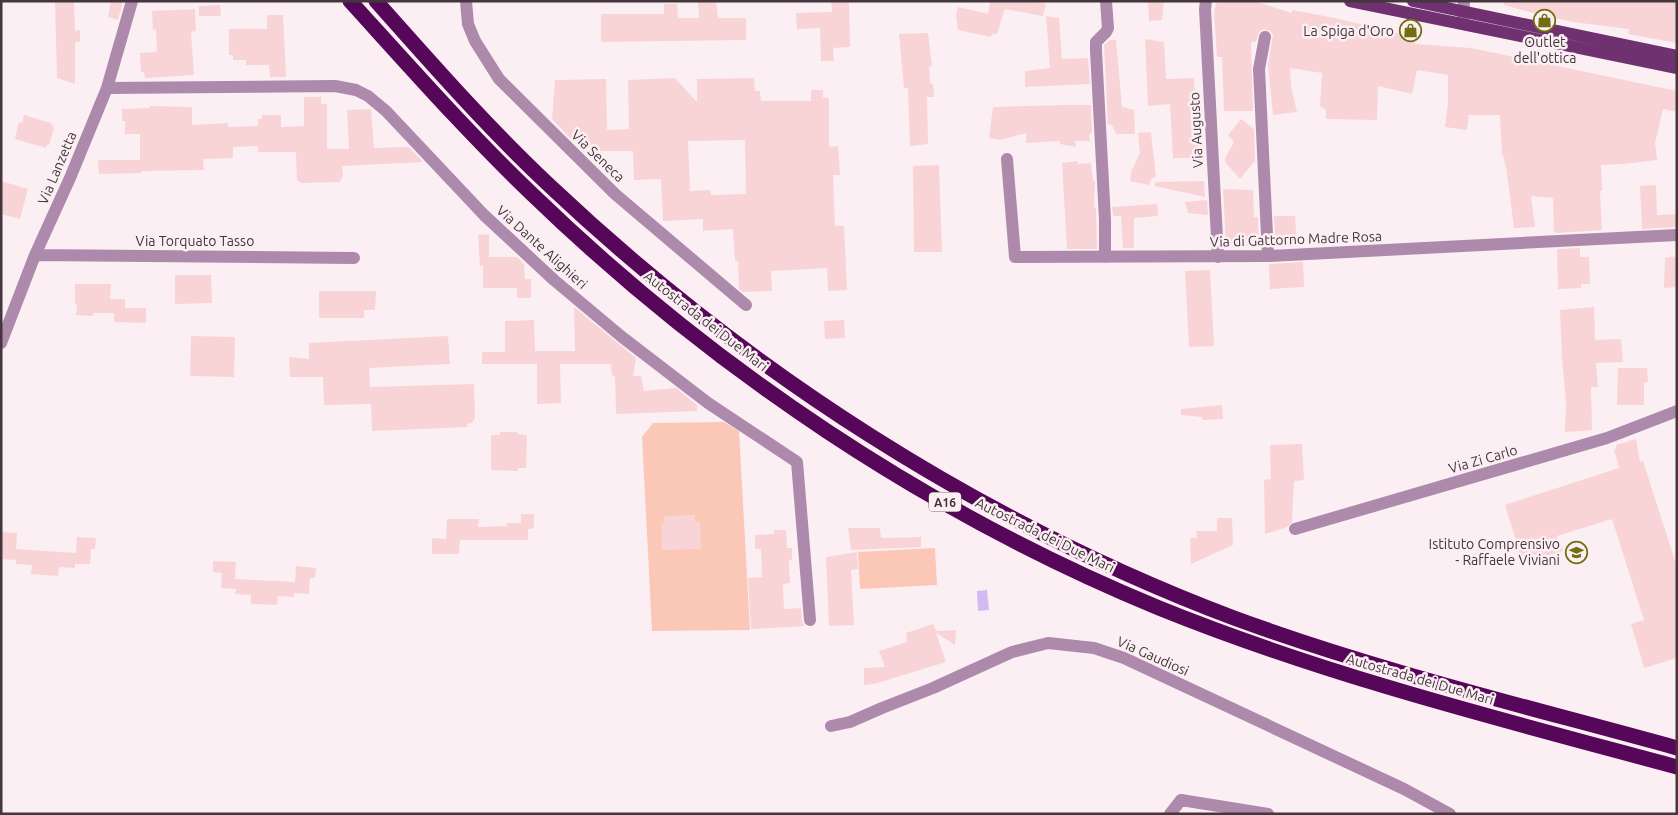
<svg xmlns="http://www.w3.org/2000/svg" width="1678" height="815" font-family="Ubuntu,sans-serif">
	<rect width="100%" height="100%" fill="#fceff4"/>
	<path fill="#fbc8b7" d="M724,422l15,9 11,199 -98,1 -10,-194 11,-14z
		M935,548l2,37 -77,4 -2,-37z"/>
	<path fill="#d2baf4" d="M987,590l2,20 -11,1 -1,-20z"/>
	<path fill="#f8d4d6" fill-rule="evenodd" d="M55,1h19l1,30 5,-1v12h-5v42l-18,-6z
		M111,1h12l-5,19 -10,-3z
		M698,1h18l2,17h28v22l-145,2v-28h63v-10h13l1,14h21z
		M831,1h18l1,46 -17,1 1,13h-13l-1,-33 -23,1 -1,-16 36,-1z
		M990,1h45l11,3 -3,12 -38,-7 -8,25h-5l-1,3 -33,-7 -2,-15 2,-8 30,7z
		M1148,1h16l-2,19 -13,1z
		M1217,1h37l38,12v-3l38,7 85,20v7l56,4 206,43v21l-14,-3 -8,34 2,17 -34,4 -22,1 1,26h-2l2,39 -45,3 -3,-1 -1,-34 -22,-2 4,31 -21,1 -8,-62h-1l-1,-10 -2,-1 -2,-40h-31l-2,15 -22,-3 3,-23v-29l-31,-5 -5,24 -34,-8 -1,34 -51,-1v-9l-6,-4 2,-33 -32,-5 1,18 6,26 -24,3 -5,-50 5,-30 -3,-4 -7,-2 -4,3 -3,10h-5l2,69h-29l-2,-54h-5l-3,-45z
		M1504,1h173v42l-49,-9 1,-5 -56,-7 -32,-7 -37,-10z
		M220,5l1,11h-22v-10z
		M195,9l1,22 -5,1 3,43 -49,3 -1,-6h-3l-1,-19 17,-1 -1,-23 -3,1 -1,-19z
		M267,15h16l3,62h-16l-1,-12h-23v-5h-13v-5h-4v-26h38z
		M1046,16l13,2 3,41 26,-1 2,26 -65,3v-16l25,-3z
		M928,33l4,33 -3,1 1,16 3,1 1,13h-7l1,47 -18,2 -2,-58h-4l-5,-54z
		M1145,39l19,3 2,37 28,-1 5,80h-26l-3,-54 -22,2z
		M1110,40h6l6,67 12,3 1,24h-19l-4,-9 -4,-1 -4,-79z
		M675,78l22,24v-23l57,-1 1,13h5l1,10h50v-11h12v8h6v49l9,-1 2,29h-7l2,51h9l3,64 -19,1 -1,-23 -56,3 1,20 -29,1 -4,-3 -1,-28h-3l-2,-32 -30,2v-12l-40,2 -2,-42 -27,1 -1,-29h-44v-5h-10v-6h-7l-20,-21 3,-39 51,-1 1,51 22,-1 -1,-49zM745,140l1,54 -35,1 -1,-5 -20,1 -2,-50z
		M304,97h17v7h6v45h22l-2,-39 24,-1 3,39 35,-1 14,15 -81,4 1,9 -3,7 -39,1 -4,-3 -1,-28h-38v-6l-25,1v11l-30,1 1,11 -63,1v2l-42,1 -1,-14h42v-26h-15v-13h-3v-12l28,-1v-2l42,1v18l36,-2v4l30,-1v-7h4v-4h19v12l23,-1z
		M1066,105h25l1,27 -3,3 1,6h-15l1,6 -16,-3v-3l-34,2v-10l-26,7 -11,-2 4,-31z
		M24,115l27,8 3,5 -5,17h-2l-1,3 -31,-9 4,-17 3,1z
		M1241,119l13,10 1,32 -15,18 -14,-16 -1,-5 9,-16 -6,-7z
		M1151,132l5,45 -4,1 -3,7 -19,-4 1,-9 9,-19 -2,-20z
		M1078,161v3l13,-1 2,18h2l-1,27h2l1,41h-30l-5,-86z
		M939,165l3,87h-28l-1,-86z
		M1,181l27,8 -8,30 -19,-5z
		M1204,181l1,16 -50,-11v-4z
		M1656,185l1,30 20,-1v13l-35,2 -2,-43z
		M1223,189l30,1 1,27h4l1,29h-17l-1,-4 -15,2z
		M1207,200l1,15 -20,-2 -3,-11z
		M1157,204l1,12 -24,2v30h-11l-2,-32h-8l-1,-9z
		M1274,216h21l2,30 -21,1z
		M489,234v23h28l7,7 1,15h6v19h-14v-10h-34v-22h-3l-2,-31z
		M1580,248v9h9l1,27h-9v4l-23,1 -1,-40z
		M1677,256v31l-13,1 1,-30z
		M1303,262l1,25 -34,2 -1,-25z
		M1210,270l4,76 -25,1 -4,-76z
		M175,275h36l1,28 -37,1z
		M75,284h36l-1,15h15v9h21v15l-32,-1v-9h-21v3l-17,-1 1,-11h-2z
		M319,291h57l-1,19h-11v8h-45z
		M574,307l62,51 -3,18h8l3,15 32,-3 21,17v6l-81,3 -1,-38 -3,-1 -1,-11h-51l1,39 -24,1v-40h-55v-12h23v-31l29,-1 1,31h40z
		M1594,307l1,33 26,-1 2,23 -27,1 2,24h-7l1,43 -27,2 1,-31 -4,-42 -2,-49z
		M844,320l1,18 -20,1 -1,-18z
		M191,336l44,1 -1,40 -44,-1z
		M448,336l2,28 -81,4 1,19 104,-3 1,34 -3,5 -5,1 1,3 -96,4 -1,-27 -47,1 -1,-28h-33l-1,-20 20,2v-16z
		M1618,368h29l1,14 -4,1v22h-27z
		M1222,405l1,14 -20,1 -1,-3 -21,-2v-6z
		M500,432h17l1,2 9,1 -1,33h-7l-2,3 -26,-1v-35h9z
		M1636,439l4,23 3,-1 34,106v91l-33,10 -13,-44 13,-4 -32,-101 -55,17 6,15 -40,12 -18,-58 114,-37 -5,-19h2v-4z
		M1302,444l2,36 -10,1 -2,41 -5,5 -22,7 -1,-54 7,-1 -1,-34z
		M521,514h13v14l-6,1v11h-68l-1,14h-27v-16l14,1 1,-20h32l-1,8 28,-1 1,-3h14z
		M695,515v7h5l1,27 -39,1 -1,-27h3v-7z
		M1217,518h15l1,27 -42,19 -1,-26h7l-1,-7h21z
		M848,528h32l1,10 40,-1v10l-70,3z
		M774,530h12l1,18h5v11l-3,2v5l1,17 -7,1 1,25 17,-1 1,13 2,5 -53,3 -3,-51 14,-1 -1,-28h-6v-14l19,-1z
		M1,532l16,1 -1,16 60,4 1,-16 19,1 -1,11h-4l-1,15h-15v4l-16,-1 -1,9 -27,-2 1,-9 -16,-1v-4l-15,-1z
		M857,552l1,17 -7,1 3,55 -25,1 -3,-69z
		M213,561l23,1 -1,17 60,3 1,-16 20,2 -1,10h-5l-1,16 -15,-1v4l-16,-1 -1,9 -26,-1v-9l-16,-1 1,-5 -15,-1 1,-15 -9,-1z
		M933,624l3,7 20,-1 -1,15 -19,-12 10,29 -72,22 -10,1v-17l21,-1 -6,-16 28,-9 -1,-9z"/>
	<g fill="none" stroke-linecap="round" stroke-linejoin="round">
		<path stroke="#ad8aac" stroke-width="12" d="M466,1l2,23 7,17 24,38 116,115 131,111
			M1206,1l-1,8 13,248
			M1463,22l1,-21
			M1265,37l-6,32 9,187
			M107,88l228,-2 21,4 12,6 18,15 98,104 70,65 68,57 86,66 89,59 13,158
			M1007,159l8,98 253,-1 409,-21
			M35,255l319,3
			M1105,257v-37l-9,-169v-9l10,-10 2,-4 -2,-27
			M1,343l34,-88 35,-77 37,-90 25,-87
			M1295,529l312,-91 70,-27
			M831,726l19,-4 32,-14 51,-20 79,-36 36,-9 46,5 30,10 280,131 46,25
			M1170,814l11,-14 87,14"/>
		<path stroke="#6f316f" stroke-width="12" d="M1350,1l327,67
			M1413,1l264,55"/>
		<path stroke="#570759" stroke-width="15" d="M350,1c60,66 119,133 183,194 180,174 395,318 626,413 168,68 344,112 518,159
			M376,1c56,63 112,127 174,185 197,186 430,336 684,432 144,53 295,89 443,130"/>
	</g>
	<defs>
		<symbol id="shop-ring" viewBox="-11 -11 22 22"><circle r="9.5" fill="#fceff4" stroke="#706f11" stroke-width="1.5"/><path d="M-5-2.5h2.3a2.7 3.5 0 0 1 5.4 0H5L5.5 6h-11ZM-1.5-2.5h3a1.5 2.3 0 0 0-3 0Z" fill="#706f11"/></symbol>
		<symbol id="school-ring" viewBox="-11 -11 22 22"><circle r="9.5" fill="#fceff4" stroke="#706f11" stroke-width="1.5"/><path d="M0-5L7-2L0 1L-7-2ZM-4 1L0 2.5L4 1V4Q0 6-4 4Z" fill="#706f11"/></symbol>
	</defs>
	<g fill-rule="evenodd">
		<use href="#shop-ring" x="1532" y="8" width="25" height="25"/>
		<use href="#shop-ring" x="1398" y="18" width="25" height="25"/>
		<use href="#school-ring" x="1564" y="540" width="25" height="25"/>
	</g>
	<g text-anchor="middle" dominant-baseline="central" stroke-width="5" stroke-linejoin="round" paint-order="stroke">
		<rect fill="#fceff4" stroke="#7a6e73" stroke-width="1" x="929" y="492.5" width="32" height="19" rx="4"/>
		<g font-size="12" font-weight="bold" fill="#43363c">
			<text x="945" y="502">A16</text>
		</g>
		<g font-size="14" fill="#43363c" stroke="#fceff4" text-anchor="end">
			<text x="1394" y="31">La Spiga d'Oro</text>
			<text x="1545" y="42" text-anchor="middle">Outlet<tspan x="1545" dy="16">dell'ottica</tspan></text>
			<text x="1560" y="544">Istituto Comprensivo<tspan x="1560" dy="16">- Raffaele Viviani</tspan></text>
		</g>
		<g font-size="14" fill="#43363c" stroke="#fceff4">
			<text transform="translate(1196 130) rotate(-93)">Via Augusto</text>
			<text transform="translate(598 156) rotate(44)">Via Seneca</text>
			<text transform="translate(57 168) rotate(-67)">Via Lanzetta</text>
			<text transform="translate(1296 239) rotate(-2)">Via di Gattorno Madre Rosa</text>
			<text x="195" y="241">Via Torquato Tasso</text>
			<text transform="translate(542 247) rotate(42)">Via Dante Alighieri</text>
			<text transform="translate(706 321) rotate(38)">Autostrada dei Due Mari</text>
			<text transform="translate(1483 459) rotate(-16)">Via Zi Carlo</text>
			<text transform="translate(1045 535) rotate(26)">Autostrada dei Due Mari</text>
			<text transform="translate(1153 656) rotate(24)">Via Gaudiosi</text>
			<text transform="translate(1420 679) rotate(16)">Autostrada dei Due Mari</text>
		</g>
	</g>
	<rect width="1678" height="815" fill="none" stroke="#43363c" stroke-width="5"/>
</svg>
